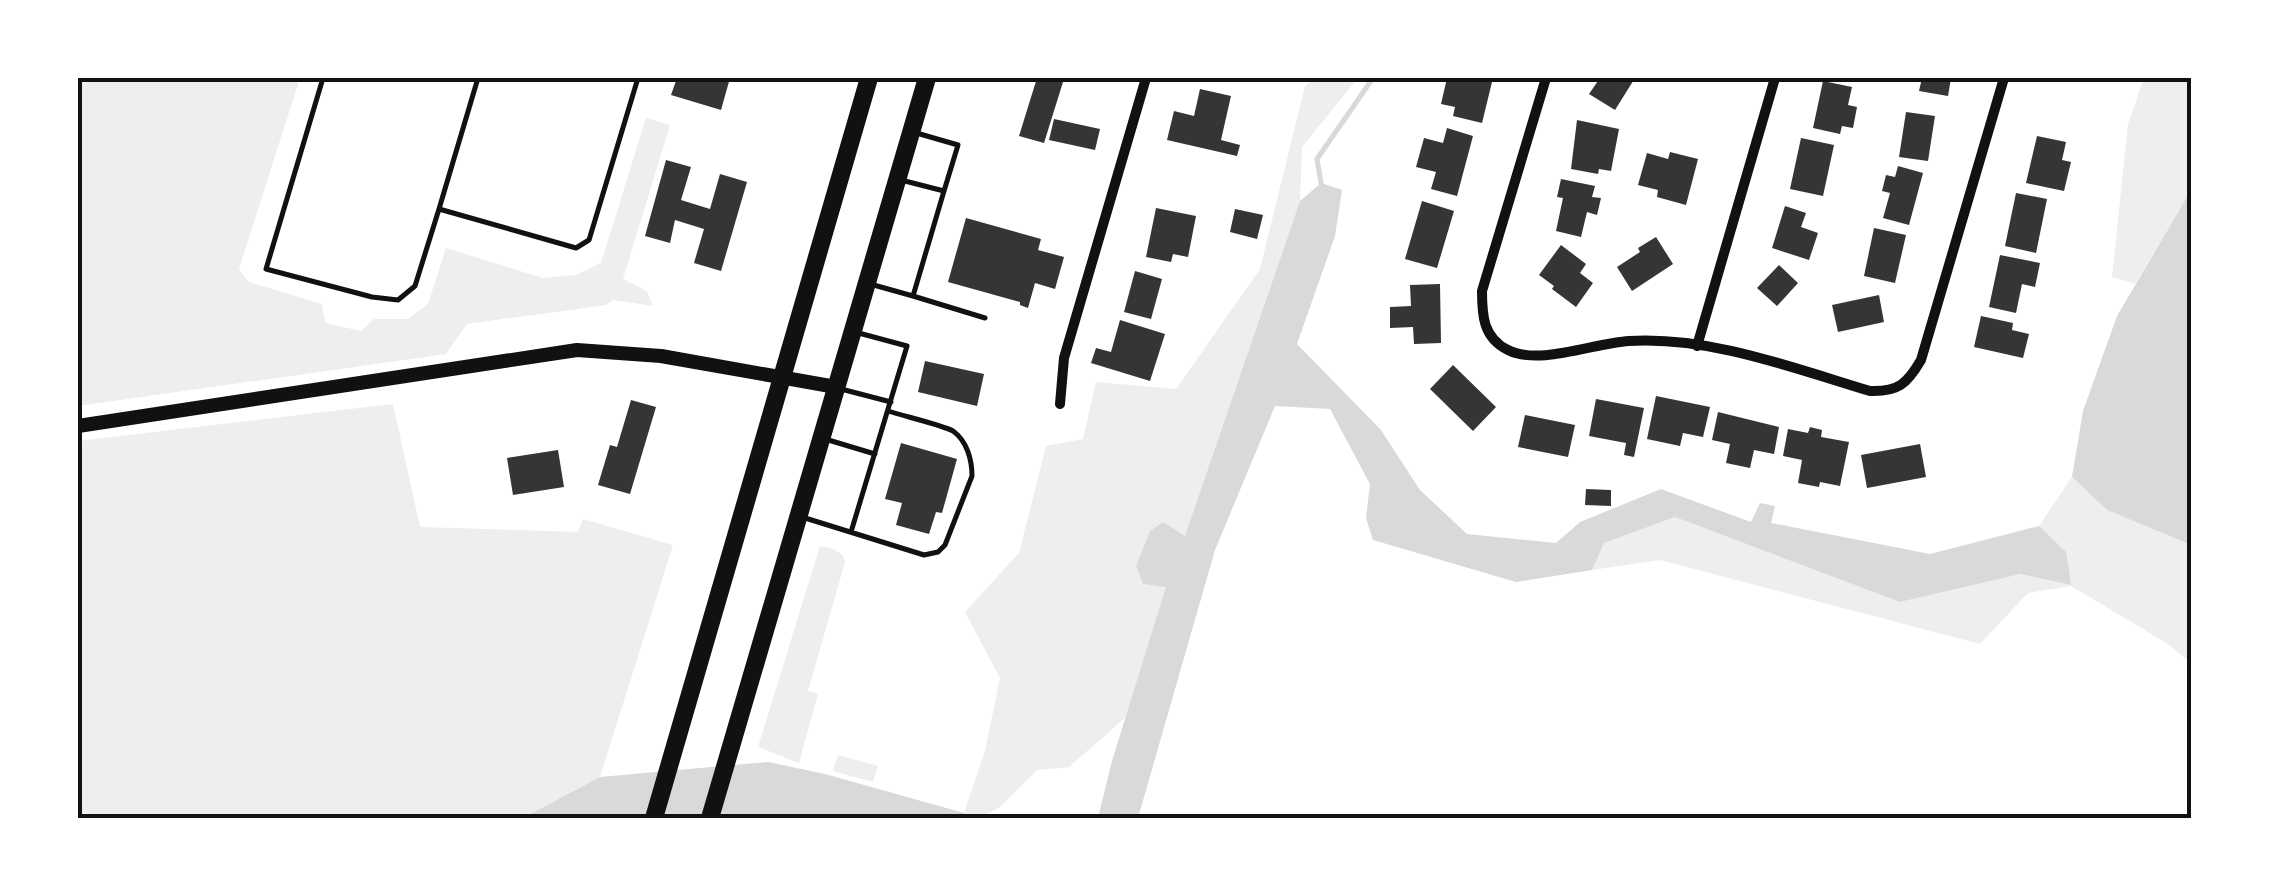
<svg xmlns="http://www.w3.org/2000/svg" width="2269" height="896" font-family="Jost,sans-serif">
	<rect width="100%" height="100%" fill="#fff"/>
	<path fill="#eee" d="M78,78h222l-61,191 10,13 73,22 3,19 36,8 13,-12h34l20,-15 18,-56 97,30 33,-3 25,-12 45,-145 24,7 -47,154 24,12 6,15 -40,-6 -7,5 -139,19 -21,30 -368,52z
		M1316,78h42l-56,69 -2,54 -115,336 -23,-14 -12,8 -14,35 7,18 24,2 -41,131 -57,50 -32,3 -37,37 -21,11h-11l-4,-5 21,-62 15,-73 -35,-66 54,-59 27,-107 37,-7 13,-57 80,7 84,-120 45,-183z
		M2144,78h47v112l-56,94 -23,-7 16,-153z
		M393,404l27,123 158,5 5,-13 90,26 -73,232 -77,41h-445v-377z
		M2072,477l35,33 84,35v118l-23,-19 -97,-58 -43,7 -48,51 -320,-84 -68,10 11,-27 72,-26 225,85 122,-28 48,11 -5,-33 -26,-26z
		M820,546l11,2 12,7 2,7 -37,129 10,3 -19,69 -41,-16z
		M838,755l40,11 -5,16 -40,-11z"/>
	<path fill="#d9d9d9" d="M1321,183l21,7 -7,46 -38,108 84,86 39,60 47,44 89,9 24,-21 81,-33 90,33 9,-19 15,3 -4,17 159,31 109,-28 27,26 5,33 -50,-11 -121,28 -225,-85 -71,26 -12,27 -76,12 -143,-42 -7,-22 4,-34 -40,-75 -55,-3 -60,144 -77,268h-40l14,-57 54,-174 -23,-3 -7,-18 14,-35 13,-9 22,14 115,-335z
		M2191,190v355l-84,-35 -35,-33 11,-66 34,-95z
		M768,762l57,12 139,39 4,5h-445l77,-41z"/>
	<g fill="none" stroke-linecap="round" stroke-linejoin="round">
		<path stroke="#d9d9d9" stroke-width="5" d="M1321,183l-4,-24 56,-81"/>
	</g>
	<path fill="#353535" d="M677,78h53l-9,32 -50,-15z
		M1037,78h11l15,4 -19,61 -25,-7z
		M1447,78h46l-11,45 -29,-7 2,-9 -14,-3z
		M1600,78h35l-20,32 -26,-16z
		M1922,78h29l-3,18 -29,-5z
		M1823,81l29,6 -4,18 9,2 -4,21 -11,-2 -2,8 -27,-6z
		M1200,89l31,7 -10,44 19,5 -3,11 -70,-16 7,-29 20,5z
		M1906,112l29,4 -7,45 -29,-4z
		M1054,119l46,10 -5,21 -46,-10z
		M1577,120l42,9 -8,42 -12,-2 -1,5 -27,-5z
		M1447,128l26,8 -16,60 -26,-7 5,-17 -20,-5 8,-29 19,5z
		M2037,136l29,6 -4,18 9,2 -7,29 -38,-8z
		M1801,138l33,7 -11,51 -33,-7z
		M1670,152l28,7 -12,46 -29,-8 1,-7 -20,-5 9,-32 21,6z
		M666,160l25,7 -10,33 29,9 10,-35 27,8 -26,89 -27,-8 10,-34 -29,-9 -5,23 -25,-7z
		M1898,166l25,7 -14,52 -26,-7 7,-25 -8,-2 4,-16 9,2z
		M1561,179l34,7 -3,11 9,1 -4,17 -10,-3 -6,25 -25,-6 7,-33 -6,-1z
		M2016,193l31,6 -11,54 -31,-7z
		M1422,201l32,10 -17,57 -32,-9z
		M1785,206l21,7 -5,14 17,6 -9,27 -37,-12z
		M1156,208l40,8 -8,41 -15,-3 -2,8 -25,-5z
		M1235,209l28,6 -6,24 -27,-7z
		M966,218l75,21 -3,11 26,7 -9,32 -20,-6 -7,25 -8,-3v-3l-72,-20z
		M1874,228l32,7 -11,48 -31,-7z
		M1656,237l17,27 -41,27 -15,-24 23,-15 -2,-4z
		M1561,245l25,19 -6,9 13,10 -17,24 -24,-18 2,-3 -15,-11z
		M2000,255l40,8 -5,24 -13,-3 -6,29 -27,-6z
		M1779,265l19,18 -21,23 -20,-18z
		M1135,271l27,8 -11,40 -27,-7z
		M1440,284l1,59 -27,1 -1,-17 -23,1v-21l21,-1 -1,-21z
		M1879,295l5,27 -46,10 -6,-27z
		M1981,316l32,7 -1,7 17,4 -6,24 -49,-11z
		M1120,320l45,14 -15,47 -59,-18 5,-15 15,4z
		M925,361l59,13 -7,32 -59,-14z
		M1453,365l43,42 -23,24 -43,-42z
		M1656,396l54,11 -7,30 -20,-4 -3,13 -33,-7z
		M1596,399l48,9 -10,49 -10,-2 2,-12 -37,-7z
		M631,400l25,7 -26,87 -32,-9 12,-40 7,2z
		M1718,412l61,15 -5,27 -20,-4 -4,18 -24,-5 4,-19 -18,-4z
		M1525,415l50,10 -7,32 -50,-10z
		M1810,427l12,3 -1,7 28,5 -9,44 -20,-4 -1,5 -21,-4 4,-23 -19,-4 5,-27 20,4z
		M901,443l56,16 -15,54 -6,-1 -7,22 -33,-9 6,-22 -17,-4z
		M1920,444l6,33 -59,11 -6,-33z
		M558,450l6,37 -51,8 -6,-37z
		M1586,489l25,1v16l-26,-1z"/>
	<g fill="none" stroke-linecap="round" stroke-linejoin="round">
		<path stroke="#111" stroke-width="5" d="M323,78l-57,191 106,28 26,3 17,-14 24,-77 137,39 13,-8 49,-162
			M901,180l43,11 14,-46 -45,-13
			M439,209l39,-131
			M870,284l43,12 31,-105
			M913,296l72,22
			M841,389l50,13
			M825,439l50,15
			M802,517l122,38 14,-3 7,-7 27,-69c0,-16 -5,-35 -19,-45 -11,-6 -50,-15 -65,-20
			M851,532l56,-186 -52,-14"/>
		<path stroke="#111" stroke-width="10" d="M1546,78l-64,213c0,24 1,47 26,59 31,16 86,-7 121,-9 81,-5 164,27 241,50 28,1 37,-7 51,-31l83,-282
			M1697,346l78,-268
			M1060,404l4,-46 82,-280"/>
		<path stroke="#111" stroke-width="14" d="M78,426l499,-76 84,6 175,31"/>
		<path stroke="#111" stroke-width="18" d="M654,818l215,-740
			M710,818l217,-740"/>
	</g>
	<rect width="2269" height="896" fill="none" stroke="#ffffff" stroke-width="160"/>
	<rect x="80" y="80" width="2109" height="736" fill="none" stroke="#111" stroke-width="4"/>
</svg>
